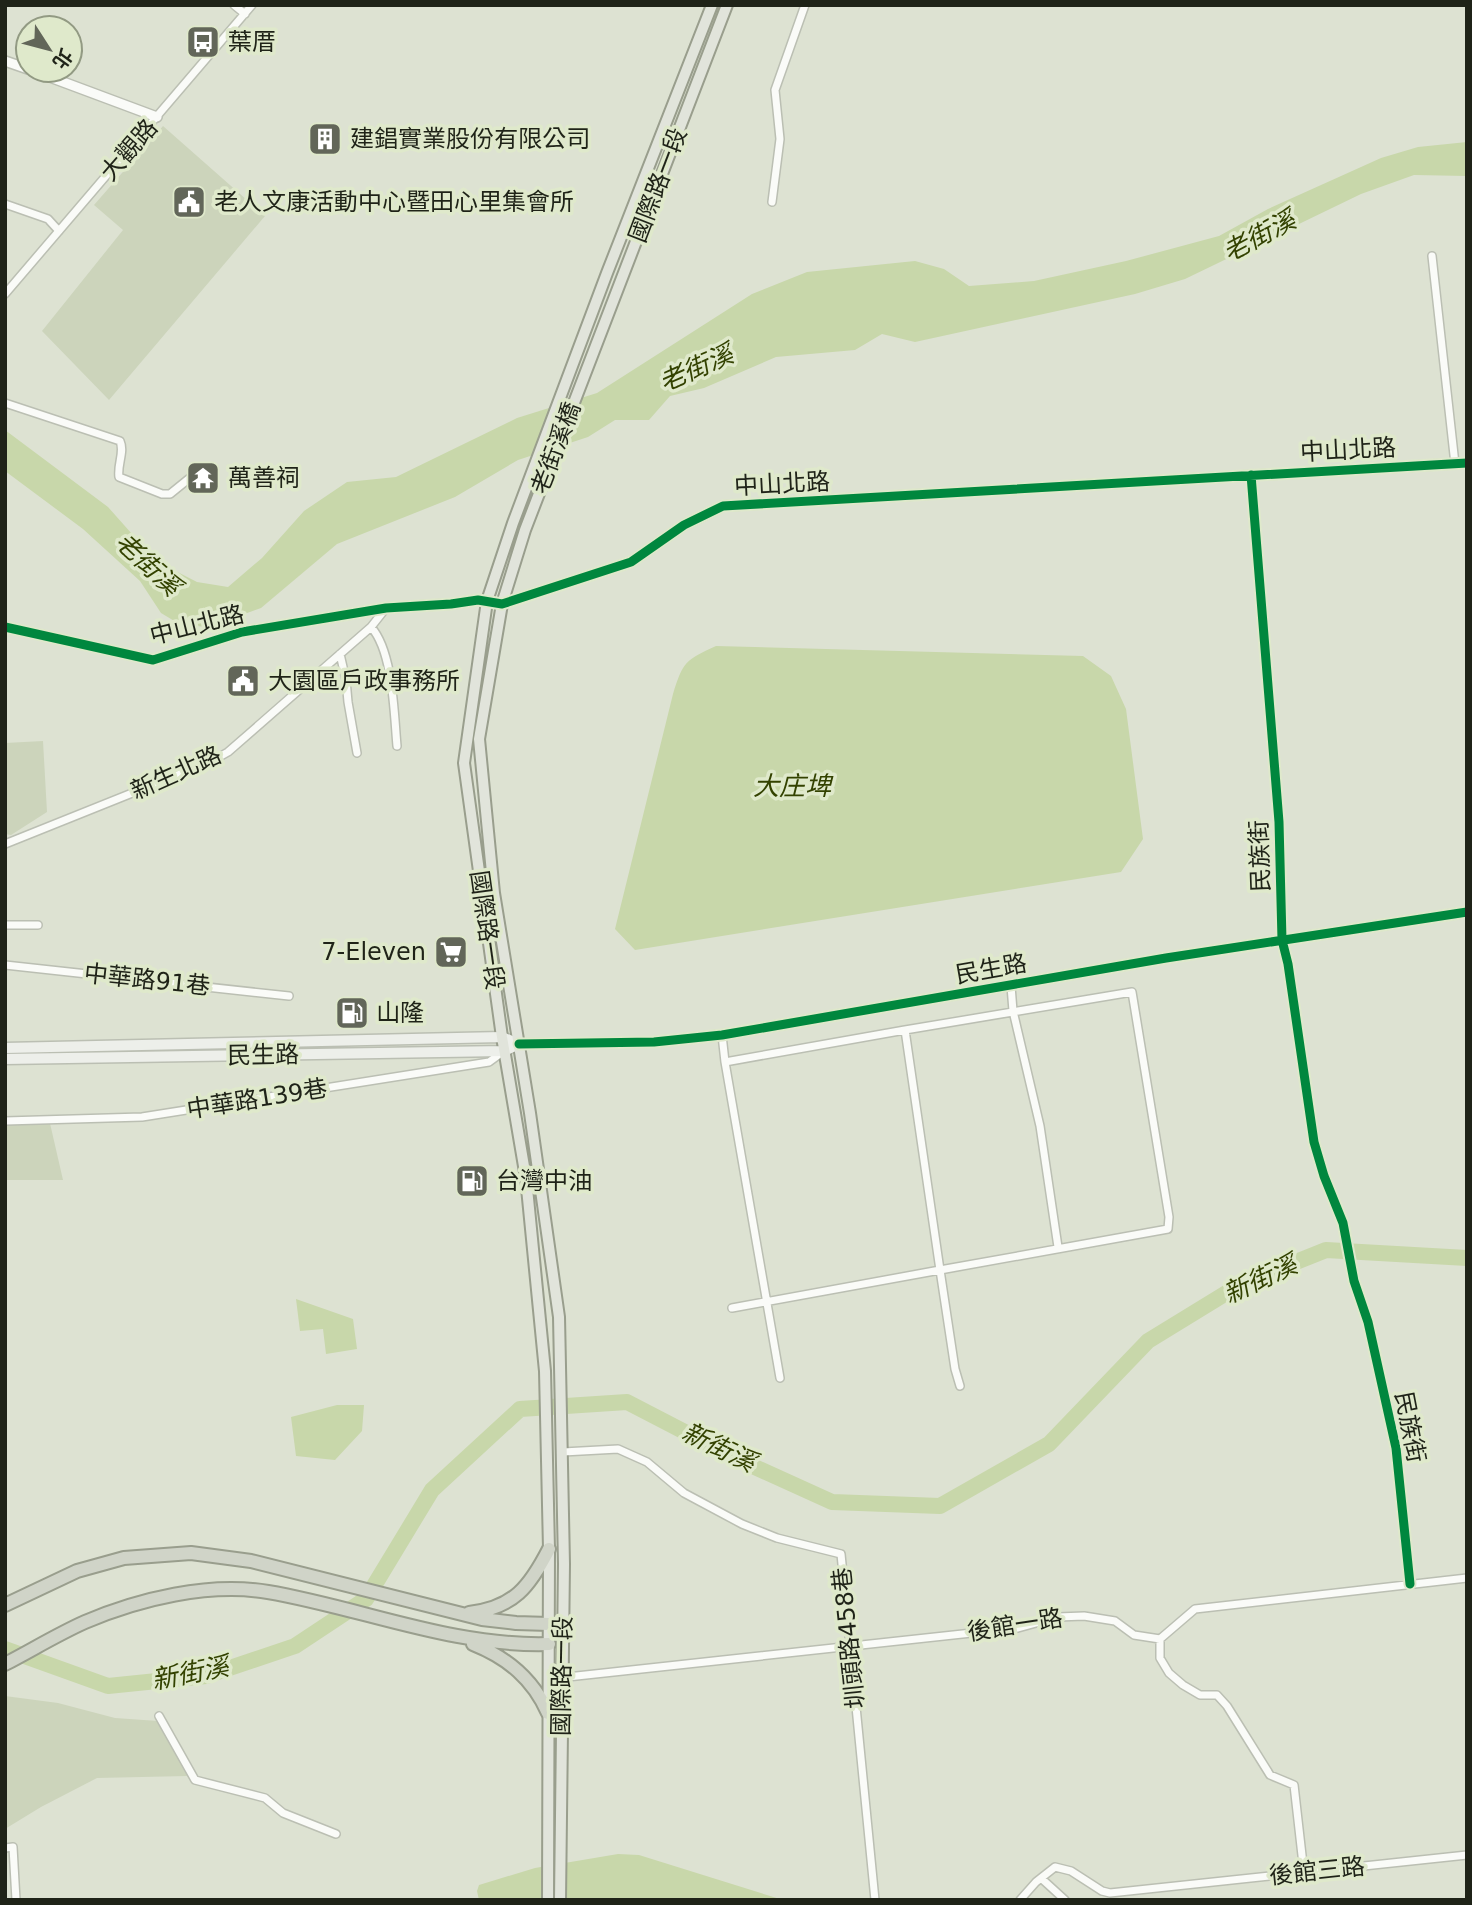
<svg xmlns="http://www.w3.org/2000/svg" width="1472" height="1905" font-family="'DejaVu Sans','Noto Sans TC',sans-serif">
	<rect width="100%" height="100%" fill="#dde2d2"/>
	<path fill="#ccd4bb" d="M163,126l102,90 -156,184 -67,-69 81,-101 -29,-25z
		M43,741l4,71 -36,23 -6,-1v-91z
		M49,1119l14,61h-58v-59z
		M5,1696l53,7 57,15 43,3 20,21 9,34 -90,2 -56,29 -36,22z"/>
	<path fill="#c8d7aa" d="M1467,142v34l-53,-1 -53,19 -176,85 -50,15 -220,48 -33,-8 -27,16 -79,7 -72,31 -34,8 -21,24h-34l-27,17 -70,23 -63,37 -118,47 -76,64 -52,19 -28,-2 -20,-12 -21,-32 -57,-52 -78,-58v-41l103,77 48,54 41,21 31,5 34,-29 42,-47 43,-29 49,-5 121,-59 80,-25 155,-99 55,-22 108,-11 29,8 25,17 65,-5 92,-20 93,-25 49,-27 113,-51 37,-11z
		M716,646l367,10 28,20 15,33 17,130 -22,33 -486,78 -20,-21 58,-235c10,-32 12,-34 43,-48z
		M296,1299l57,20 4,30 -31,5 -3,-25 -23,2z
		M337,1405h27l-2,26 -27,29 -39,-4 -5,-39z
		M618,1854l21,1 144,45h-304l-2,-9 2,-6 56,-17z"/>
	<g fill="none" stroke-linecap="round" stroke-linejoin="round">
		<path stroke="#c8d7aa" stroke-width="16" d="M5,1649l103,37 98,-10 89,-30 71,-47 66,-109 88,-81 107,-7 110,57 95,43 108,4 109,-62 99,-103 93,-57 85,-34 141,8"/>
		<defs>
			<path id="minor" d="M234,5l11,9
				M772,202l8,-63 -5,-49 30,-85
				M5,204l43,15 11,12
				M1432,256l23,208
				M5,294l247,-289
				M5,403l115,38c5,11 -3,23 -1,36l43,17h8l21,-17
				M1251,475l28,347 3,118 6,24 26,178 10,34 19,47 11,58 14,41 28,126 14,136
				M371,627c22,24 23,86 26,119
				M340,654l6,26 2,22 9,51
				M5,844l207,-83 16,-9 143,-125 15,-19
				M5,925h33
				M5,965l284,31
				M1011,986l2,25 27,115 18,121
				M1132,992l37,225 -1,12 -228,41 -35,-240z
				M722,1035l3,27
				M5,1121l137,-4 347,-55 15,-11
				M732,1308l208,-38 15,99 5,17
				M780,1378l-55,-316 180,-32
				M563,1452l55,-3 29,13 37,31 58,31 35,14 64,16 34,346
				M1160,1639v19l9,15 14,12 17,10h17l10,11 43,69 24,10 10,88
				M549,1679l469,-51 40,-11 26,-1 31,5 19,14 26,4 35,-30 272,-31
				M159,1716l36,64 70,18 18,15 53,21
				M5,1848l8,-1 3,53
				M1042,1879l23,21
				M1020,1900l16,-18 19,-15 16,4 31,20 8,2 357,-38"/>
			<path id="tertiary" d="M5,61l23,8
				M31,70l126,47
				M5,627l148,33 89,-28 144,-24 65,-4 27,-4 24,4 129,-42 53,-37 39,-19 744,-43
				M519,1044l135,-2 68,-7 444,-77 301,-46"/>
			<path id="secondary" d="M5,1048l497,-11 17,7
				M5,1059l499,-8 15,-7"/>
			<path id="primary" d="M548,1900l1,-351 -4,-178 -19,-193 -24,-141 -38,-274 23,-162 26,-78 94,-250 105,-268
				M560,1900l4,-336 -5,-247 -29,-204 -36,-220 -15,-154 23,-135 23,-74 202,-525"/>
			<path id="motorway" d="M5,1605l72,-34 47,-13 67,-5 60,8 231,58 34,4 33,1
				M469,1613c45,-5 61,-27 80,-64
				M473,1644c35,14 60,35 75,69
				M5,1664c27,-14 53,-30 80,-42 54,-23 124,-40 183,-30 94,16 184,55 281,52"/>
		</defs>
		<use href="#minor" stroke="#bbbfb3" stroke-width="10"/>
		<use href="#tertiary" stroke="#bbbfb3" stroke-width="12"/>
		<use href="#secondary" stroke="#bbbfb3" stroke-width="13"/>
		<use href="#primary" stroke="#999e8d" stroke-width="14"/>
		<use href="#motorway" stroke="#999e8d" stroke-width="16"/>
		<use href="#minor" stroke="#fafbf8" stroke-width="7"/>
		<use href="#tertiary" stroke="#fafbf8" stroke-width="9"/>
		<use href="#secondary" stroke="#edefea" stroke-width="10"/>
		<use href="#primary" stroke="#e1e4db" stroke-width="10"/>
		<use href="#motorway" stroke="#d0d4c8" stroke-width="12"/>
		<defs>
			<path id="cycleway" d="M1251,475l28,347 3,118 6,24 26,178 10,34 19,47 11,58 14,41 28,126 14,136
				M5,627l148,33 89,-28 144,-24 65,-4 27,-4 24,4 129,-42 53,-37 39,-19 744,-43
				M519,1044l135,-2 68,-7 444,-77 301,-46"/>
		</defs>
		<use href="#cycleway" stroke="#dfe9cb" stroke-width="13"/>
		<use href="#cycleway" stroke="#00873e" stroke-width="9"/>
	</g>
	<defs>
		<symbol id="bus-square" viewBox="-11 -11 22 22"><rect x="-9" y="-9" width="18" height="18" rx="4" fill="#626659" stroke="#dfe9cb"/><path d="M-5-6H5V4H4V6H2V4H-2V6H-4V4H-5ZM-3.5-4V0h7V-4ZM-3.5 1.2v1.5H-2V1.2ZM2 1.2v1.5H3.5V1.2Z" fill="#fff"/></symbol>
		<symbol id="building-square" viewBox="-11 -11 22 22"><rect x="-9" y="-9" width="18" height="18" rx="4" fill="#626659" stroke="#dfe9cb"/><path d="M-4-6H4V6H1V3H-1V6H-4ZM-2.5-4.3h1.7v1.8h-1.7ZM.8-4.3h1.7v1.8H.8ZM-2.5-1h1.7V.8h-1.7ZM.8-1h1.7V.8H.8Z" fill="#fff"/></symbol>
		<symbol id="civic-square" viewBox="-11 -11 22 22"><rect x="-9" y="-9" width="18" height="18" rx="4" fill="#626659" stroke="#dfe9cb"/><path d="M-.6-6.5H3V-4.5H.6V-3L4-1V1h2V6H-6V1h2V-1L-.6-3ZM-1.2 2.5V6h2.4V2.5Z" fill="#fff"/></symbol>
		<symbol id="temple-square" viewBox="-11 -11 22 22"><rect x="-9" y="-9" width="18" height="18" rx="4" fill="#626659" stroke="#dfe9cb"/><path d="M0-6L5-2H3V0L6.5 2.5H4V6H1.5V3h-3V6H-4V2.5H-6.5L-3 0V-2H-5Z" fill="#fff"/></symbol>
		<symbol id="supermarket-square" viewBox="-11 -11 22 22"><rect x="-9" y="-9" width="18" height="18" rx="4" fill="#626659" stroke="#dfe9cb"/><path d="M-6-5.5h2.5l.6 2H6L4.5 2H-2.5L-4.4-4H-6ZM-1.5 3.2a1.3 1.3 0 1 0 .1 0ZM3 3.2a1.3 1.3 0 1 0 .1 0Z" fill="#fff"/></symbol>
		<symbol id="fuel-square" viewBox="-11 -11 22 22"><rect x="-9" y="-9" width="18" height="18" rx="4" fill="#626659" stroke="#dfe9cb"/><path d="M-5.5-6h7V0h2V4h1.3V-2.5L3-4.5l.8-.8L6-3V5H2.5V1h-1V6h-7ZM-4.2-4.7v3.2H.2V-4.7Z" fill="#fff"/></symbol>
	</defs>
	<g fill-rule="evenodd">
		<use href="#bus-square" x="184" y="23" width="38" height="38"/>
		<use href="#building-square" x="306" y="120" width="38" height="38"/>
		<use href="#civic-square" x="170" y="183" width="38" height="38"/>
		<use href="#temple-square" x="184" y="459" width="38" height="38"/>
		<use href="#civic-square" x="224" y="662" width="38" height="38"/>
		<use href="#supermarket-square" x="432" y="933" width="38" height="38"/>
		<use href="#fuel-square" x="333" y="994" width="38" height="38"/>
		<use href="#fuel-square" x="453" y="1162" width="38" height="38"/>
	</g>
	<g text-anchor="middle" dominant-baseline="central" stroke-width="7" stroke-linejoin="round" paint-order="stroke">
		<g font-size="24" fill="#1f2318" stroke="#dfe9cb" text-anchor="start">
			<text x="228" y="42">葉厝</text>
			<text x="350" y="139">建錩實業股份有限公司</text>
			<text x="214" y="202">老人文康活動中心暨田心里集會所</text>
			<text x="228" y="478">萬善祠</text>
			<text x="268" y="681">大園區戶政事務所</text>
			<text x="426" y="952" text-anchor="end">7-Eleven</text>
			<text x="376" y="1013">山隆</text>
			<text x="496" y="1181">台灣中油</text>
		</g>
		<g font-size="24" fill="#1f2318" stroke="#dfe9cb">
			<text transform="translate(129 150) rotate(-49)">大觀路</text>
			<text transform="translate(658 185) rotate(-69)">國際路一段</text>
			<text transform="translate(556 448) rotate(-69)">老街溪橋</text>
			<text transform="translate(1348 450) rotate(-3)">中山北路</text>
			<text transform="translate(782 484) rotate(-3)">中山北路</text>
			<text transform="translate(197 625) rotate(-14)">中山北路</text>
			<text transform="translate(176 773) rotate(-24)">新生北路</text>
			<text transform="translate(1260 856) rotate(-92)">民族街</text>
			<text transform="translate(487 930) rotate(82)">國際路一段</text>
			<text transform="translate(991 969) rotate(-10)">民生路</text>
			<text transform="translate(147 980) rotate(6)">中華路91巷</text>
			<text transform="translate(263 1055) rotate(-1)">民生路</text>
			<text transform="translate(257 1099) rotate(-9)">中華路139巷</text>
			<text transform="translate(1410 1427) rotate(79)">民族街</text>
			<text transform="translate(1015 1625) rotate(-9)">後館一路</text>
			<text transform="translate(849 1638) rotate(-96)">圳頭路458巷</text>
			<text transform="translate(562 1676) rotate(-89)">國際路一段</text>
			<text transform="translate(1317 1871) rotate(-6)">後館三路</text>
		</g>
		<g font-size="26" font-style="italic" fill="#334200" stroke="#dfe9cb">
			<text transform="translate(1259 236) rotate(-28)">老街溪</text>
			<text transform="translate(696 368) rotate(-24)">老街溪</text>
			<text transform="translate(148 564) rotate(43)">老街溪</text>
			<text x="792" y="786">大庄埤</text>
			<text transform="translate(1260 1279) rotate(-25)">新街溪</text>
			<text transform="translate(719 1447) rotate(26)">新街溪</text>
			<text transform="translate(190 1673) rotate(-11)">新街溪</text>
		</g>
	</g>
	<rect width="1472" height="1905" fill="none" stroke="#1f2318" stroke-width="14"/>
	<g transform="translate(49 49) rotate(126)"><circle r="33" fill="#dfe9cb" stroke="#929a83" stroke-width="2"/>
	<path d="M0-5L12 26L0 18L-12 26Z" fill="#626659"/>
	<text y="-10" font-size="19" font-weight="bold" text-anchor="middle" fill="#1f2318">北</text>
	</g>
</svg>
